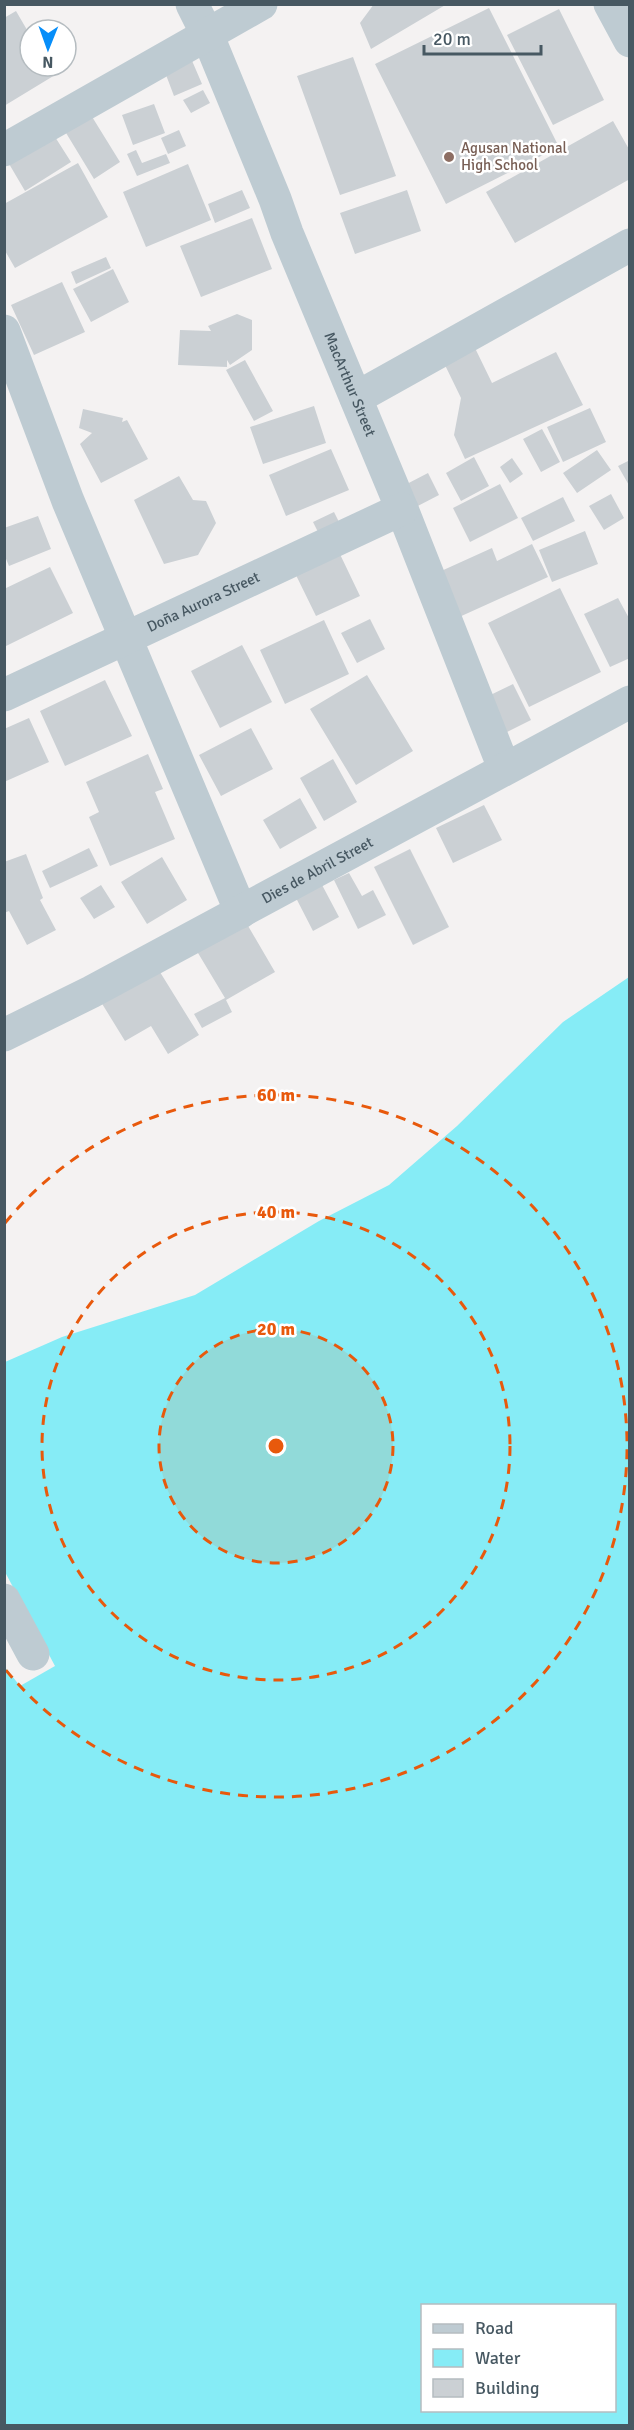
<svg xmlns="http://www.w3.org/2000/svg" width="634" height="2430" font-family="Signika,sans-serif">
	<rect width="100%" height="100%" fill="#f4f2f2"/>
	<path fill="#86ecf6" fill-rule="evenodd" d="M629,977v1448h-624l-1,-759 16,20 35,-20 -50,-94v-210l57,-25 133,-42 124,-74 70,-36 68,-59 106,-104zM422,2306h192v104h-192z"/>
	<path fill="#cbd0d4" d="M374,4h73l-76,45 -11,-26z
		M489,8l70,139 -113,57 -71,-140z
		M559,9l45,91 -51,25 -46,-90z
		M16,11l14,24v31h20l5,9 -51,31v-88z
		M190,56l12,28 -28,12 -11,-29z
		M353,57l43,119 -56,19 -43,-119z
		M203,90l7,13 -19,10 -8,-13z
		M154,104l11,29 -32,12 -11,-30z
		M86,107l34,55 -26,17 -34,-56z
		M613,121l17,30v28l-115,64 -29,-51z
		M50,129l21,33 -46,29 -20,-34z
		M179,130l7,16 -18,8 -7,-16z
		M136,150l6,13 24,-9 4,9 -33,13 -10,-22z
		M78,163l30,54 -93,51 -11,-19v-45z
		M188,164l23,56 -65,27 -23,-55z
		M242,190l8,18 -35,15 -7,-19z
		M407,190l14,41 -66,23 -15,-41z
		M252,218l20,51 -71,28 -21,-51z
		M106,257l5,11 -35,16 -5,-12z
		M113,269l16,33 -38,20 -18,-33z
		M62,282l23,50 -51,23 -23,-50z
		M237,314l15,6v30l-22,15 -3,-5v7l-49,-2 2,-35 31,1 -3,-5z
		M475,348l17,35 64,-31 27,53 -118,54 -11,-24 7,-37 -17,-35z
		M245,360l28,51 -19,10 -28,-51z
		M314,406l12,37 -63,21 -13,-37z
		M590,408l16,34 -43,20 -16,-35z
		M83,409l40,9 -1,4 5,-2 21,39 -47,24 -21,-39 12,-11 -13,-5z
		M542,429l18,33 -19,10 -18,-33z
		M331,449l18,41 -63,26 -17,-41z
		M597,450l14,20 -34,23 -14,-20z
		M474,457l15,29 -28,15 -15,-28z
		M512,458l11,16 -13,9 -10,-16z
		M630,460v27l-12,-21z
		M428,473l11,22 -27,14 -11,-22z
		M179,476l14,24 13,1 10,22 -18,32 -34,9 -30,-64z
		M500,484l18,34 -48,24 -17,-34z
		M611,494l13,24 -20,12 -15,-24z
		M563,497l12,24 -42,20 -12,-23z
		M334,512l8,16 -21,10 -8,-16z
		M38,516l13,33 -42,17 -5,-12v-26z
		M585,531l13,33 -46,18 -13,-32z
		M532,544l16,33 -91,41 -18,-46 53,-24 5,13z
		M337,548l23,48 -44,20 -23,-47z
		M50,567l23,46 -69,34v-58z
		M560,588l41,84 -72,35 -41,-84z
		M618,598l12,22v38l-20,9 -26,-53z
		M370,619l15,30 -28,14 -16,-30z
		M324,620l25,54 -64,30 -25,-54z
		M242,645l30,57 -52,26 -29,-57z
		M367,675l46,76 -57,34 -46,-76z
		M105,680l27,56 -67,30 -25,-55z
		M513,684l18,36 -34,17 -19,-36z
		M29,718l20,44 -45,20v-53z
		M251,728l22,41 -52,27 -22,-41z
		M148,754l15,35 -8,3 20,47 -65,27 -21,-49 10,-5 -13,-30z
		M333,759l24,43 -33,19 -24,-43z
		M300,798l17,30 -37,21 -17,-29z
		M484,805l18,35 -49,23 -17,-35z
		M89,848l9,18 -48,22 -8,-17z
		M410,849l39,78 -36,18 -39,-78z
		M26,854l17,44 -3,2 16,30 -29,15 -18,-34 -5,2v-51z
		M162,857l25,43 -40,24 -26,-42z
		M349,873l13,23 11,-6 13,25 -28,14 -24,-49z
		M321,883l18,34 -26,14 -18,-35z
		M101,885l14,22 -21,12 -14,-21z
		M244,919l31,53 -49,28 6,12 -30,16 -8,-14 31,-16 -30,-50z
		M155,964l44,71 -31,19 -17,-28 -26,15 -24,-39z"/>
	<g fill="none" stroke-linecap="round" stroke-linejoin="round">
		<g stroke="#becbd2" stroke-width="33">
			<path id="s1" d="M192,4l15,30 68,165 12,34 115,276 102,259"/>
			<path d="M610,4l20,37"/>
			<path d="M4,150l257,-146"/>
			<path d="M4,331l64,170 173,411"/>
			<path d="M356,398l274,-153"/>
			<path id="s2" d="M4,695l398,-186"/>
			<path id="s3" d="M4,1035l87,-43 539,-290"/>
			<path d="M4,1600l29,54"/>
		</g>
	</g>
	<circle cx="276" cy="1446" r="117" fill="#e8590c" fill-opacity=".12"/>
	<g fill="none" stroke="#e8590c" stroke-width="3" stroke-dasharray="10 8">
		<circle cx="276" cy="1446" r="117"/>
		<circle cx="276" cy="1446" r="234"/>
		<path d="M5 1223A351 351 0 1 1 5 1669"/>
	</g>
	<circle fill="#8d6e63" stroke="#fff" stroke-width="2" cx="449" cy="157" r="6"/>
	<g text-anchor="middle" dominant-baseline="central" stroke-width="5" stroke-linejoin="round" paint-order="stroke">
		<g font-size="15" fill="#785e54" stroke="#fff" text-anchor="start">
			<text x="461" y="148">Agusan National<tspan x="461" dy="17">High School</tspan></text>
		</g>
		<g font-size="15" fill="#475862" stroke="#fff">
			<text stroke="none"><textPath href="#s1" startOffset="412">MacArthur Street</textPath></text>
			<text stroke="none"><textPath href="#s2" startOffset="220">Doña Aurora Street</textPath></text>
			<text stroke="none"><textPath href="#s3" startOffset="354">Dies de Abril Street</textPath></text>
		</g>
	</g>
	<circle cx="276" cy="1446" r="9" fill="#e8590c" stroke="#fff" stroke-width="3"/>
	<g font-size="18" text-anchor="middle" font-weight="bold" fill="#e8590c" stroke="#fff" stroke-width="5" stroke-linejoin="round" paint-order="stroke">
		<text x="276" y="1101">60 m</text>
		<text x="276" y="1218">40 m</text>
		<text x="276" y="1335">20 m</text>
	</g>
	<rect width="634" height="2430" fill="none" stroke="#475862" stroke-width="12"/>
	<rect x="421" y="2304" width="195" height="108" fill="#ffffff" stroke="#b5bcc0" stroke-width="1.5"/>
	<rect x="433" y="2324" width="30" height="9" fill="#becbd2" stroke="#b5bcc0" stroke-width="1.5"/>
	<text x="475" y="2334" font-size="18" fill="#475862">Road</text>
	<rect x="433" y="2349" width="30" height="18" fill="#86ecf6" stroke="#b5bcc0" stroke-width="1.5"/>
	<text x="475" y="2364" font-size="18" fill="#475862">Water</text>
	<rect x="433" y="2379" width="30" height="18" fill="#cbd0d4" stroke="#b5bcc0" stroke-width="1.5"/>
	<text x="475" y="2394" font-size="18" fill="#475862">Building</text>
	<g transform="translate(48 48) rotate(181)"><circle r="28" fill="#ffffff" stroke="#b5bcc0" stroke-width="1.5"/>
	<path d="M0-4.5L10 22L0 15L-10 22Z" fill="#078ef9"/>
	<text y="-9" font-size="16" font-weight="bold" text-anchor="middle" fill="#475862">N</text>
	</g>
	<path d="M424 45v9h117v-9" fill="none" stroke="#475862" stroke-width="3"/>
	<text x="433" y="45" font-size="18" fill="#475862" stroke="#ffffff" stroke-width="4.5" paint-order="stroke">20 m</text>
</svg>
